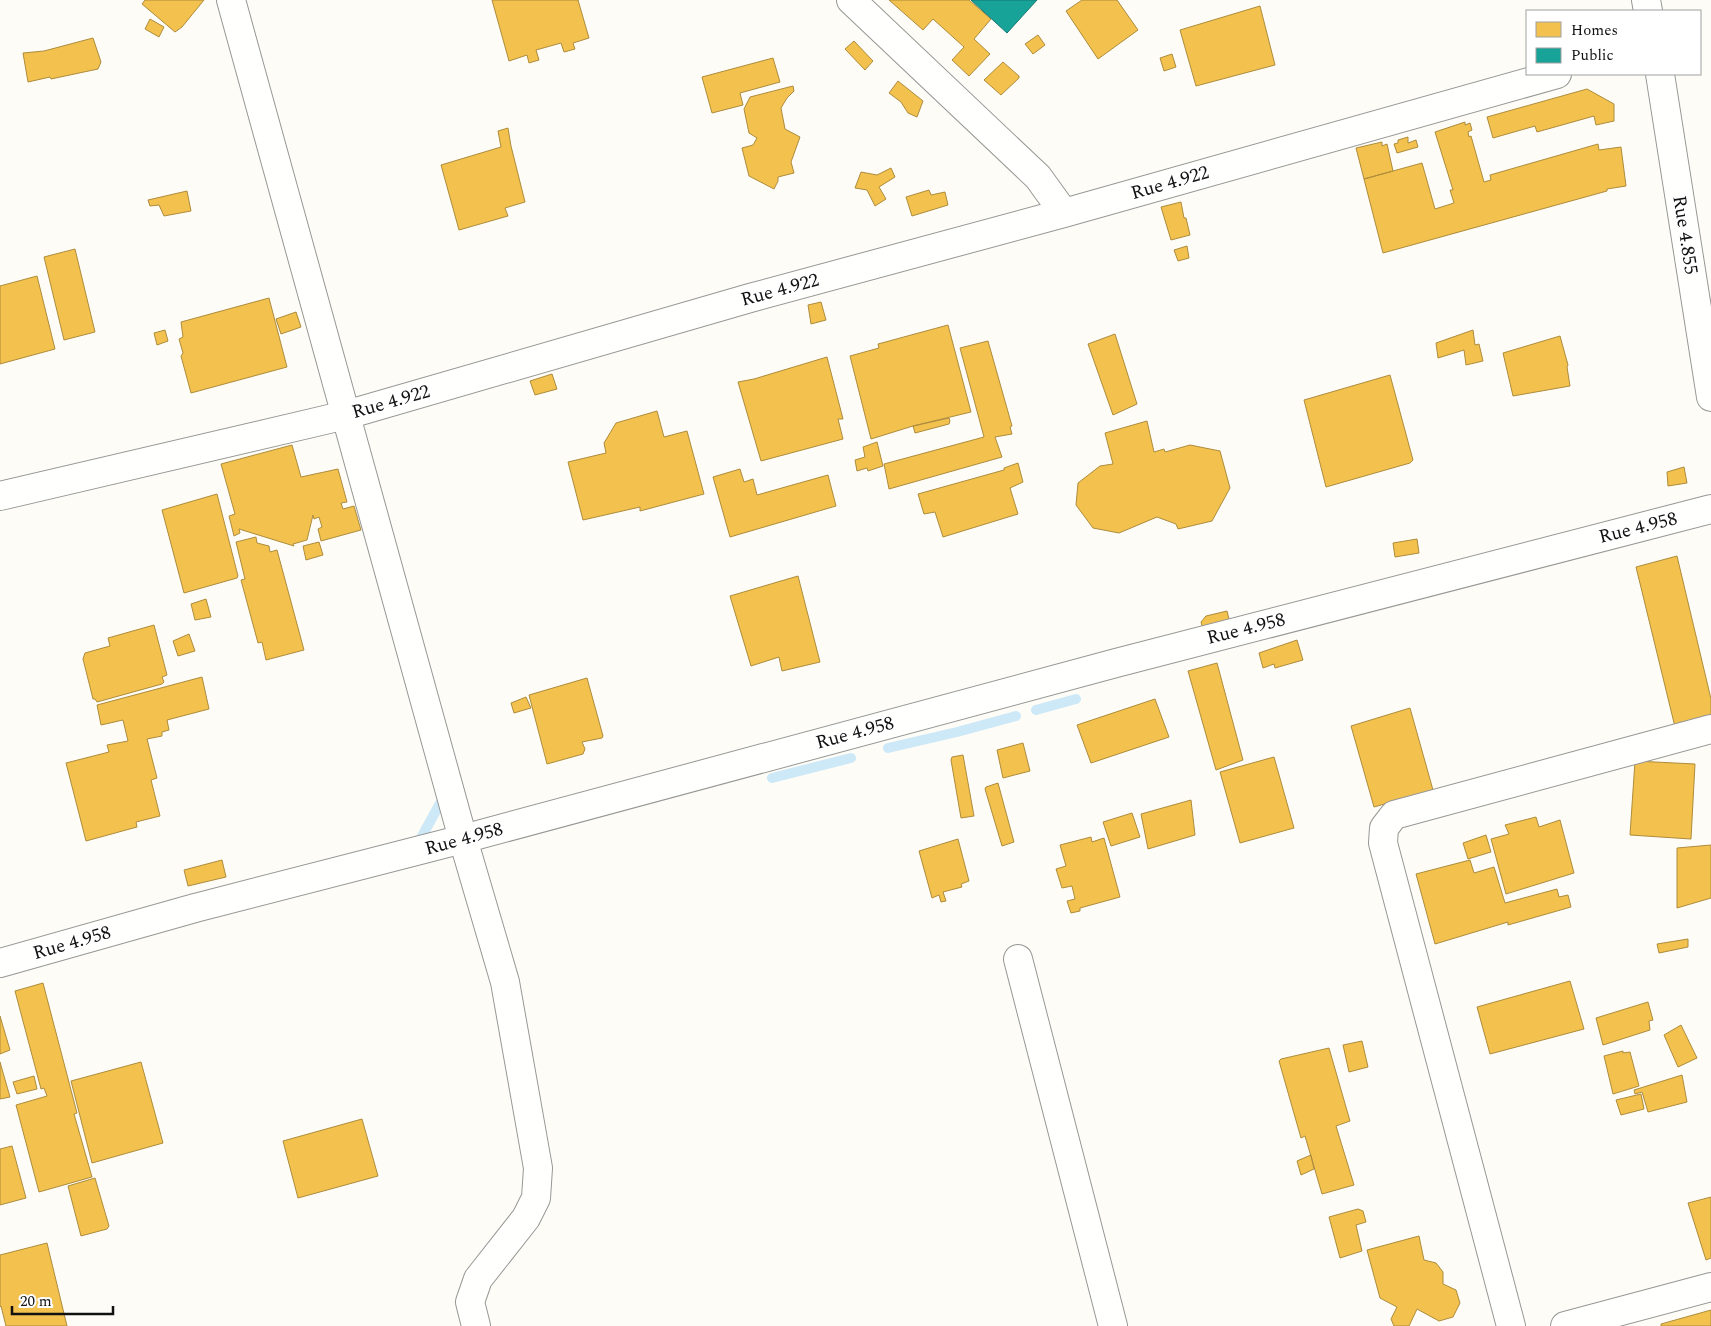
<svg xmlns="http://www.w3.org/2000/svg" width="1711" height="1326" font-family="Spectral,serif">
	<rect width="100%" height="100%" fill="#fdfcf7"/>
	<path fill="#f2c14e" stroke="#ae8c3c" d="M145,0h59l-22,27 -7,5 -33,-28z
		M492,0h86l11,38 -16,5 2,6 -11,3 -3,-9 -25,7 3,10 -10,3 -2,-8 -18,6z
		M889,0h80l22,19 -17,20 16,15 -21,22 -17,-16 12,-13 -31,-28 -10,11z
		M1082,0h35l21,30 -40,29 -32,-48z
		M1260,6l15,59 -79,21 -16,-56z
		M150,19l14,8 -5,10 -14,-8z
		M1038,35l7,10 -12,9 -8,-10z
		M93,38l8,24 -3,7 -47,10 -1,-2 -22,5 -5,-29 21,-2z
		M854,41l19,20 -8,9 -20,-21z
		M1172,54l4,13 -12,4 -4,-13z
		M773,58l7,24 -40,11 3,12 -31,8 -10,-36z
		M1003,62l16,14v2l-18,17 -17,-15z
		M898,81l25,20 -6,16 -9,-4 -7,-11 -12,-9z
		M793,86l1,5 -7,7 -6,10 4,21 15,8 -9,25 3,11 -16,4v4l-4,8 -25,-13 -7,-28 11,-3 4,-7 -8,-5 -5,-24 6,-12z
		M1587,89l27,15v17l-18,4 -2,-9 -57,16 -2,-6 -42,12 -6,-21z
		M1465,122v3l5,-2 2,7 -4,2 1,5 2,-1 13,46 7,-2 -1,-5 108,-31 1,6 22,-3 5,39 -19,3v2l-224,62 -19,-74 58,-16 13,46 19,-6 -4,-13h3l-18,-58z
		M508,128l3,18 14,56 -20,6 3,8 -49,14 -18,-65 60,-18 -3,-16z
		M1408,137v6l8,-3 2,7 -21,6 -3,-9 4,-1v-3z
		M1382,142v4l5,-2 6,27 -29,8 -8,-31z
		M891,168l4,9 -16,10 7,12 -11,7 -8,-16 -12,-2 6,-16 16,3z
		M929,190l2,5 14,-3 3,13 -36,11 -6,-19z
		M187,191l4,20 -27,5 -5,-11 -9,1 -2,-6z
		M1181,202l3,16h2l4,17 -19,5 -10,-33z
		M1187,246l2,12 -11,3 -4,-11z
		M75,249l20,83 -31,8 -20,-83z
		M37,276l18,73 -55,15v-78z
		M269,298l18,69 -96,26 -10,-37 2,-3 -4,-14 4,-2 -2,-15z
		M821,302l5,18 -15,4 -3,-19z
		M296,312l5,15 -20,7 -5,-15z
		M948,325l23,87 -58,14 -42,13 -21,-83 29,-8 -1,-4z
		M165,330l3,11 -11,4 -3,-12z
		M1473,330l2,15 4,-1 4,17 -17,4 -2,-15 -26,8 -2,-15z
		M1115,334l22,70 -24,11 -25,-71z
		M1560,336l8,29 -1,2 3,19 -57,10 -10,-43z
		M988,341l24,85 -2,1 2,7 -17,3 7,20 -113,32 -5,-25 100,-27 -24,-89z
		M827,357l16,62h-5l5,20 -82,22 -23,-79 16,-3z
		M552,374l5,15 -22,6 -5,-14z
		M1390,375l23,85 -3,3 -84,24 -22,-87z
		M657,411l7,26 23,-6 17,63 -64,17v-4l-57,13 -15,-58 38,-9 -2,-10 12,-20z
		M949,418l1,3 -1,3 -34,9 -2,-7z
		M1147,421l7,31 10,-3 1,3 25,-7 30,6 10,37 -18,33 -34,8 -2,-5 -19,-7 -38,16 -26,-5 -17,-23 2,-22 22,-17 13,-2 -8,-31z
		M877,442l6,24 -15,5 -1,-3 -10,3 -2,-11 10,-3 -2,-10z
		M292,445l9,32 37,-8 9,33 -6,1 2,6 11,-3 7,24 -40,11 -3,-12 4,-2 -3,-10 -5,2 -1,-4 -6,25 -14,4 1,2 -55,-17 1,4 -6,3 -5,-20 6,-2 -14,-50z
		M1018,463l5,19 -13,6 8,26 -75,23 -8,-25 -11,2 -6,-20 86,-24v-2z
		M1684,467l3,16 -19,3 -1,-14z
		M740,469l4,13 9,-3 4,16 71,-20 8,31 -106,31 -17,-60z
		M217,494l21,82 -1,2 -53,15 -22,-83z
		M256,537l1,6 12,3 1,6 7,-2 27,100 -38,10 -4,-18 -4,1 -17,-63 4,-1 -9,-37z
		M1417,539l2,14 -24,4 -2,-14z
		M319,542l4,13 -17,5 -3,-14z
		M1677,556l34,143v19l-36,9 -39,-160z
		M798,576l22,86 -38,9 -3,-14 -28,9 -21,-70z
		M206,599l5,18 -16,3 -4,-16z
		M1227,611l3,12 -27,7 -2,-8 5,-6z
		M154,625l13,50 -5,2 2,5 -2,2 -65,18 -2,-3h-2l-10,-40 2,-6 25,-7 -2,-8z
		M189,634l6,17 -17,5 -5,-15z
		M1297,640l6,20 -28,8 -1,-4 -11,4 -4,-15z
		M1217,663l26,97 -27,10 -28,-99z
		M202,677l7,32 -42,11 2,10 -7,2v4l-15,3 10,39 -6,2 9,36 -24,6 1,5 -51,14 -20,-78 43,-11 -2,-7 21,-4 -5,-21 -22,5 -4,-20z
		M587,678l16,58 -1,2 -20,4 3,7 -2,5 -36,10 -18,-69z
		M526,697l5,11 -17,5 -3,-10z
		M1155,699l14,38 -78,26 -14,-38z
		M1410,708l23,82 -59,17 -23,-81z
		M1023,743l7,28 -27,7 -6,-28z
		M963,755l11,61 -13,2 -10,-58 1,-3z
		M1274,757l20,71 -54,15 -20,-71z
		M1635,761l60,3 -4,75 -61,-4z
		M998,783l16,59 -12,4 -17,-57 1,-2z
		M1191,800l4,35 -47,14 -7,-35z
		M1132,813l8,24 -29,9 -8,-24z
		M1536,817l3,10 21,-7 14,53 -68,21 -15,-55 18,-5 -4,-9z
		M1486,835l5,17 -23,7 -5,-16z
		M1091,837l1,5 12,-4 16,59 -40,11v3l-9,2 -4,-12 8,-2 -3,-13 -10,2 -6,-19 10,-3 -6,-21z
		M958,839l11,42 -8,3 1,3 -19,5 3,9 -5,1 -2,-7 -7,3 -13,-47z
		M1711,845v53l-34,10v-60z
		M222,860l4,17 -38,9 -4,-16z
		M1470,860l4,13 20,-6 11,36 52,-14 2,8 9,-2 3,12 -63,18v-3l-73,22 -19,-70z
		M1688,939v8l-29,6 -2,-9z
		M1570,981l14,48 -94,25 -13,-47z
		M43,983l34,130 -3,1 18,63 -53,15 -23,-87 31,-9 -3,-8 -3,1 -26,-98z
		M1648,1002l5,18 -4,1 1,9 -47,15 -7,-27z
		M0,1016l10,34 -10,4z
		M1681,1025l16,33 -19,9 -14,-32z
		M1362,1041l6,26 -19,5 -6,-27z
		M1329,1048l21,73 -14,5 18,59 -32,9 -17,-58 -4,2 -22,-77 2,-2z
		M1623,1051v2l7,-1 9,34 -26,8 -9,-38z
		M0,1062l10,35 -10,2z
		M141,1062l22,81 -71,20 -21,-82z
		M1682,1075l5,27 -39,10 -6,-20 -7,2 -1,-4z
		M34,1076l3,13 -20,5 -4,-12z
		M1641,1094l3,15 -23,6 -5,-15z
		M362,1119l16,57 -80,22 -15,-57z
		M12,1146l14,52 -26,7v-56z
		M1311,1155l3,14 -13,6 -4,-14z
		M95,1178l14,48 -2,3 -26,7 -13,-50z
		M1711,1197v61l-5,2 -18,-57z
		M1358,1209l5,2 3,11 -10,3 6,26 -22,7 -11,-41z
		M1419,1236l5,24 12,3 7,9v12l13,6 4,13 -7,14 -14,4 -22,-12 -8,17h-15l-3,-7 6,-12 -17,-9 -13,-48z
		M47,1243l20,83h-61l-5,-20 -1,1v-52z
		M1711,1310v16h-50v-2z"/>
	<path fill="#17a398" stroke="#157770" d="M971,0h66l-30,33z"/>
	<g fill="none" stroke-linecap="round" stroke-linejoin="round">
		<path stroke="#cde8f7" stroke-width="10" d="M1036,710l40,-11
			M888,748l69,-16 59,-16
			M772,778l79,-20
			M421,838l22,-40 -1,-4"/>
		<defs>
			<path id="minor" d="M231,0l232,839 42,143 33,186 -2,30 -10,20 -48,61 -8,23 6,24
				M851,0l187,177 26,36
				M1646,0l2,11
				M1660,74l51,323
				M0,496l346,-81 404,-117 314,-85 493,-139
				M1018,959l95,367
				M0,963l195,-55 268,-69 653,-176 595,-154
				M1511,1326l-128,-483 1,-15 10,-13 317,-86
				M1565,1326l146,-39"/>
		</defs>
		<use href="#minor" stroke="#979795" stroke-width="30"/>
		<use href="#minor" stroke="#fffffe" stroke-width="28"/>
	</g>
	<g text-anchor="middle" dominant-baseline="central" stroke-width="5" stroke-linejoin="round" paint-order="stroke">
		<g font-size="19" fill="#111" stroke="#fff">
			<text transform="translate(1170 183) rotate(-16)">Rue 4.922</text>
			<text transform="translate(1685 235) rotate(81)">Rue 4.855</text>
			<text transform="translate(780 290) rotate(-15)">Rue 4.922</text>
			<text transform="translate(391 402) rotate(-16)">Rue 4.922</text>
			<text transform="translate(1638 528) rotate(-14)">Rue 4.958</text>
			<text transform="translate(1246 629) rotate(-14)">Rue 4.958</text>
			<text transform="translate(855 733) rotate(-15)">Rue 4.958</text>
			<text transform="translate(464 839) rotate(-15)">Rue 4.958</text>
			<text transform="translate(72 943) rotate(-16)">Rue 4.958</text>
		</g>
	</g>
	<rect x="1526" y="10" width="175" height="65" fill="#ffffff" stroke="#a0a0a0"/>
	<rect x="1536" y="22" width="25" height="15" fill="#f2c14e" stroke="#a0a0a0"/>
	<text x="1571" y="35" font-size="15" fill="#111111">Homes</text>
	<rect x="1536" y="48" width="25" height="15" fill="#17a398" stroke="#a0a0a0"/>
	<text x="1571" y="60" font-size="15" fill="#111111">Public</text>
	<path d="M12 1306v8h101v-8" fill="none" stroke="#111111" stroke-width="2.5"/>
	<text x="20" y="1306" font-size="15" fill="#111111" stroke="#ffffff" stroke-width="4" paint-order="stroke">20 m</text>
</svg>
